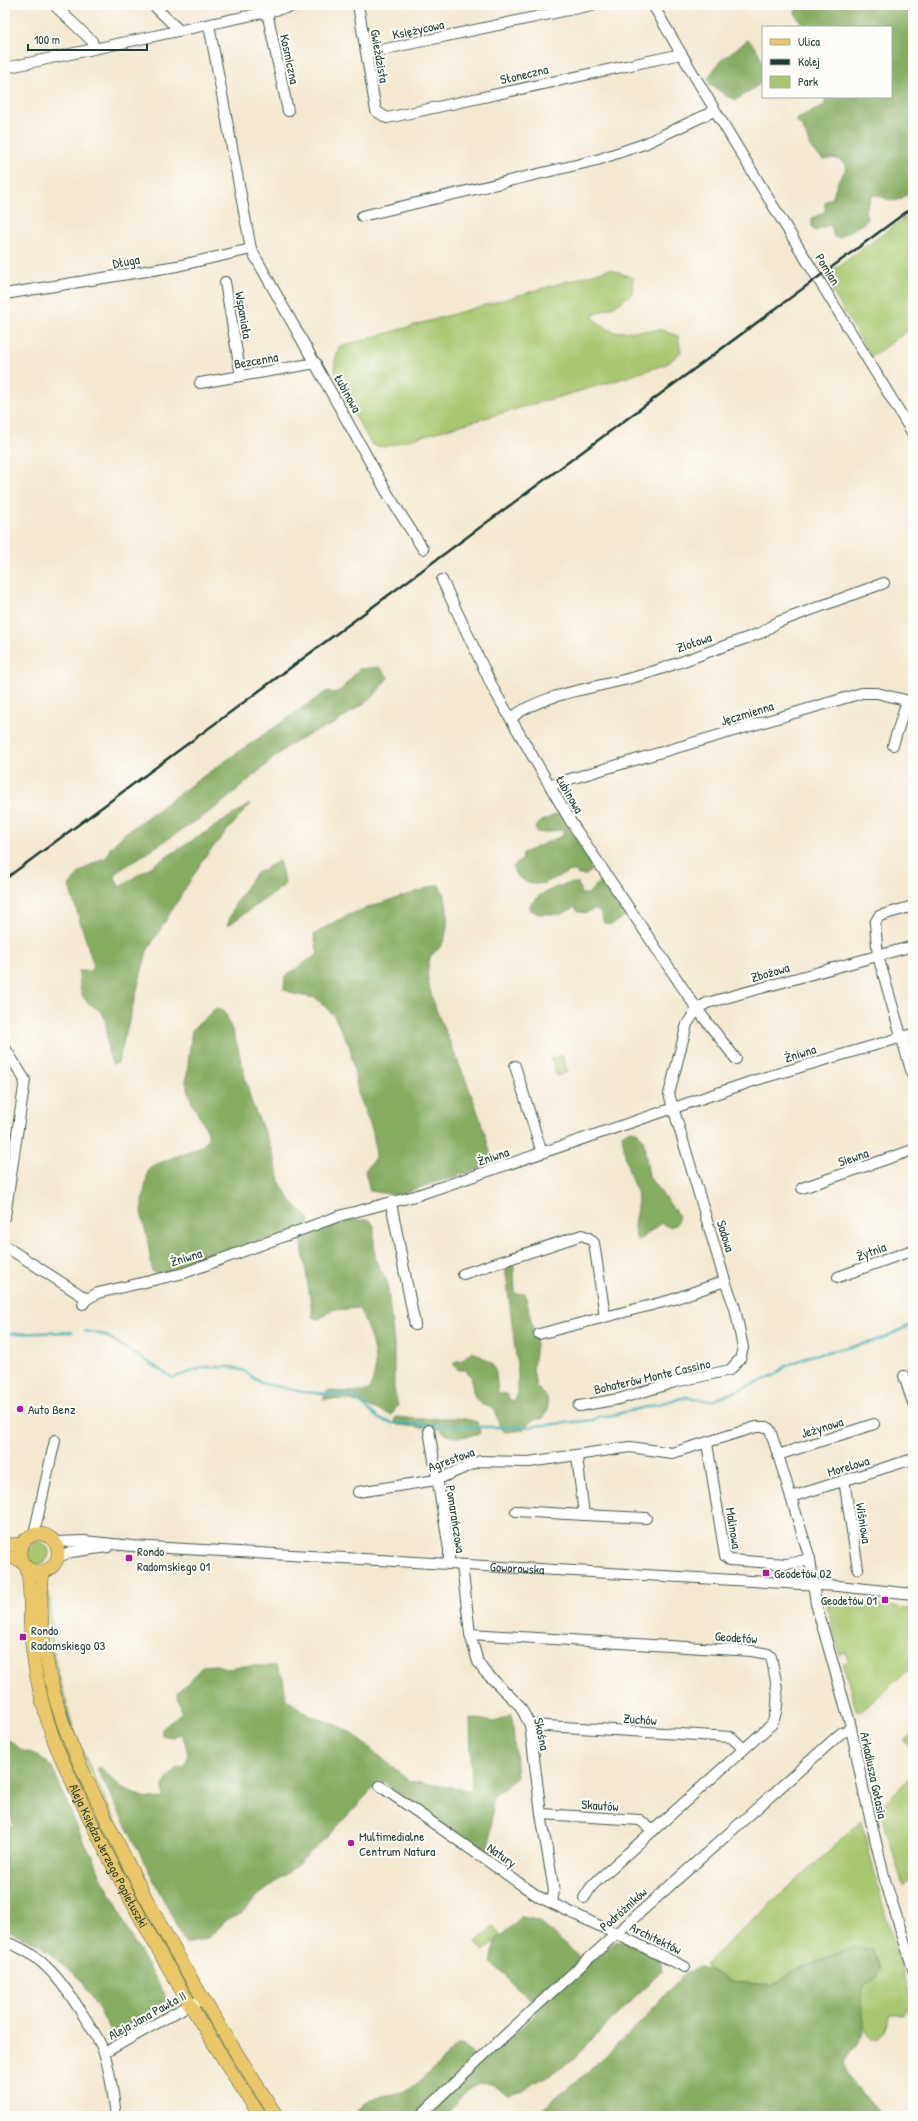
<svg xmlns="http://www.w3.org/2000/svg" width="918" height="2121" font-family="'Patrick Hand',sans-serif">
	<rect width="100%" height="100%" fill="#fdfcf7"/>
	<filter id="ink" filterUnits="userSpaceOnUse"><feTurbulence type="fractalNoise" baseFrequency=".025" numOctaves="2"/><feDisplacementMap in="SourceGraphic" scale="8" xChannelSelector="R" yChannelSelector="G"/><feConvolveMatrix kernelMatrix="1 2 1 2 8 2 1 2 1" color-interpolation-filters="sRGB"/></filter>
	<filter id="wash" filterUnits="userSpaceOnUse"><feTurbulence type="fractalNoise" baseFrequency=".012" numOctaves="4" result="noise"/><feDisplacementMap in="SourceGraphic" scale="16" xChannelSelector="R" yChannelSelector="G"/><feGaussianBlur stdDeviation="0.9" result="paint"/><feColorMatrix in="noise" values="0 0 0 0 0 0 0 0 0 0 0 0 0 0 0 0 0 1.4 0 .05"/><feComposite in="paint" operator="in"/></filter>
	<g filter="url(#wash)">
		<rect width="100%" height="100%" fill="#f4e8d1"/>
		<path fill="#a8c76f" stroke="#648252" d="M913,212v115l-42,30 -47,-80z
			M610,269l23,9 -1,15 -12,10 -28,13 9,9 12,7 48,-2 17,6 3,16 -14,12 -49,16 -234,67 -12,-2c-10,-18 -40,-62 -37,-83 0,-5 3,-10 4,-15z
			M562,1055l6,17 -11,4 -6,-17z
			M27 1553a11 11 0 1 1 22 0a11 11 0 1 1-22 0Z
			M34,1578h4l2,61 67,192 88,167 -5,4 -88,-169 -48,-105 -12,-43z
			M45,1592l4,1 5,62 15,58 7,24 47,99 -2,1 -47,-99 -22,-82z
			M831,1601l25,1 57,7v56l-51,46 -6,-1 -13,-47 6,-1 -4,-10 -5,3 -12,-44 -1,-6z
			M913,1733v17l-9,-9z
			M913,1775v102l-10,9 -23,-79z
			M861,1821l24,92 28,90 -9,12h-13l-6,16 -8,9c-13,-3 -19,-32 -17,-43 1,-4 3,-8 4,-12l12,-7 -4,-29 -20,-2 -62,26 -18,13 -41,-5 -24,-12 -2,-5z
			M493,1926l8,9 -17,16 -8,-9z"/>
		<path fill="#86ac62" stroke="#52744b" d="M800,5h113v186c-6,3 -17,13 -24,9 -6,-3 -9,-5 -16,-5l-8,16 2,8 -3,4 -25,15 -5,-1 -3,-11 -2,-1 -14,6 -3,-5v-8l13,-6v-10l8,-5 5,-16 9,-13c-5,-10 -13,-11 -23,-8 -16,-11 -14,-17 -21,-32 -1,-2 -5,-5 -7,-7 7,-9 21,-9 29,-17v-7h66v-70h-84c-6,-4 -10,-8 -12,-15z
			M748,40c14,11 15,25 15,42l-27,18 -8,-3 -18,-13 -2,-6 13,-18z
			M379,667l9,10 -15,20 -39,27 -23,9 -24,14 -70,60 -103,67 5,13 131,-83 -46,54 -57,93 -29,112 -5,1c-10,-15 -2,-33 -10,-49 -4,-7 -12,-9 -17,-14 -7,-8 -7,-21 -7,-30h11l4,-5 -25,-80c10,-16 21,-22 38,-29l3,-9 14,-14 74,-54 129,-89 7,2 7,-3 18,-21z
			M559,813l31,48 1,10 -5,4h-8l-2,-4h-5l-26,12 -10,1 -10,-3 -10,-7 -2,-7 9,-7 1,-7c14,-5 25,-12 39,-17l2,-6c-8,-2 -16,5 -27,2l-2,-5 7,-6z
			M279,861l6,22 -3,4 -55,39 8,-22 20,-30z
			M600,881l12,9 13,22v4l-14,9 -7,-2 -4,-11 -6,-3 -7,4 -9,-1 -3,-5 -13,7h-24l-9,-5c3,-15 35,-26 49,-26l3,11h7z
			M438,884c11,14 12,42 5,58 -2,7 -10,10 -13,16 -2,5 -3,17 -2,22 3,23 16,47 24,68 16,36 31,74 40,112l-7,7 -89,28 -26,-4 -5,-20 11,-15 -3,-24 -15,-39 -8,-46 -16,-31 -18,-18 -20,-3 -12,-6 1,-13 33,-22 -4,-19c37,-28 82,-34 124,-51z
			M216,1008l9,4 11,29 15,60 20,47 10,36 9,16 18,17 1,8 -38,15 -110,35 -9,-4 -4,-29 -7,-30 7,-41 4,-5 50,-20 6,-7v-7l-16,-29 -6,-21 6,-52z
			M630,1130l7,1 6,8 6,38 30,39 -3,9 -7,2 -8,-4 -23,18c-10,-15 3,-33 -1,-49 -1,-4 -4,-8 -5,-11 -5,-14 -8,-31 -10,-46z
			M346,1220h24l4,6v25l3,12 10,18 7,64v44l4,17 -7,9 -40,-15 -28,-1 4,-8 35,1 7,-2c14,-27 1,-56 -10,-82l-27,2 -13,9 -6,-1 -12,-80z
			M510,1264l4,2 1,28 10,-1 11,51 -3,25 3,18 11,10 1,13 -6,9c-10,0 -14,3 -18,11l-19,2c-8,-6 -6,-15 -11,-22 -3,-4 -7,-5 -11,-6 -12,-5 -10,-18 -12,-28l-6,-6h-7l-5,-6 4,-3 6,-1 4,-5 5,-4 20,12 4,10 2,20 9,1 3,6 5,1 3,-14v-14l-13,-108z
			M396,1417c8,0 15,2 22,2 21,0 39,-4 59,3l3,10 -2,3c-12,1 -30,6 -37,-6l-44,-4 -3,-4z
			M216,1665l14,4 8,-3h38l7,12 3,21 23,16 30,11 13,7 57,48 63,10 -2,-73 25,4 17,-8 5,63 -24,20 -4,58 -55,-35 -53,-40 -49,52 -38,36 -40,31 -11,14 -15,6 -20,19 -22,6 -89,-175 3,-2 21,20 27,12 16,-1 -1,-13 13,-17 9,-2c5,-11 2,-22 -4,-32l-9,3 -10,-2v-6l20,-17 -5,-20 13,-10 12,-16z
			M5,1737l18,14 10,2 19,14 34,81 7,8 9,23 13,22 13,31 39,68 -54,34 -32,-54 -41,-35 -35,-16v-98l8,-6 -8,-38z
			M521,1917l16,3 44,38 12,3 21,-19h12l34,16 2,12 -93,93 -46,27 -15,4c-6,-3 -13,-8 -20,-10 -16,-5 -33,21 -41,32h-93c18,-28 38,-16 58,-29 17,-11 32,-29 46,-42l6,1 12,12 10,1 50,-45 -1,-10 -44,-41 4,-21z
			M852,1947l20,2 7,19 -3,10 -12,7c-6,19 0,23 0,41 0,12 -14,26 -20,36l4,15 34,39h-348l58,-47 46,-44 46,-51 15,-7 8,2 24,12 41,5 18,-13z
			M133,2112l24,4h-28z"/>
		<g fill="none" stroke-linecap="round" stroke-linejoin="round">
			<path stroke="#44b4bc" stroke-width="2.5" d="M85,1331l20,4 68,43 31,-11h28l12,4 17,12 41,9 51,4 26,23 13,4 81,4h54l66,-7 7,-4h9l77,-19 25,4 6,-2 58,-24 11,-9 24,-10 66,-15 37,-17
				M5,1334l67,-2"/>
		</g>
	</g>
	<g filter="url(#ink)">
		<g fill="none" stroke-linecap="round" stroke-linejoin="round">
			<defs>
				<g id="minor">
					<path d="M54,5l38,36 2,7"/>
					<path d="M153,5l27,26"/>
					<path d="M358,5l18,106 11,7 294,-64"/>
					<path d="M653,5c83,145 174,286 260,429"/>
					<path d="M267,12l21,99"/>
					<path d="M209,25l42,224 138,247 34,53"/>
					<path d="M367,53l225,-48"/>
					<path d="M5,68l294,-63"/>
					<path d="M362,216l235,-56 47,-16 70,-33"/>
					<path d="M225,282l16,94"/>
					<path d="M5,294l172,-28 74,-17"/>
					<path d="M200,383l116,-20"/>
					<path d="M442,580l52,110 77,132 126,187 -10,15 -18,70 56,187 10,27 8,40 -3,11 -10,11 -55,12 -56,17 -40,7"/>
					<path d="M511,718c32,-25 85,-30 124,-41 42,-12 84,-30 126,-44l17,-11 106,-39"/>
					<path d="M893,745l14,-44"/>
					<path d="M550,785l312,-92h15l36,9"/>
					<path d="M913,906l-34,10 -4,7 3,33 35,121"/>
					<path d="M5,1048l20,32 -20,136"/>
					<path d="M736,1059l-39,-50 10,-6 206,-57"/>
					<path d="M515,1066l27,87"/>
					<path d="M802,1188l111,-38"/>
					<path d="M391,1203l24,122"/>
					<path d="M5,1246l82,53"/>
					<path d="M463,1274l119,-39 7,3 5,5 11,73"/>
					<path d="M838,1277l75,-27"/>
					<path d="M83,1304l4,-5 11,-6 86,-20 155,-57 76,-20 341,-116 157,-46"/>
					<path d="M539,1334l132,-34 54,-19"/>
					<path d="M904,1376l9,27"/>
					<path d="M429,1430l20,119v15"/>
					<path d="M707,1443l18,113 5,4 57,4 23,-5"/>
					<path d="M778,1455l96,-31"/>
					<path d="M577,1456l7,59 62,3"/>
					<path d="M844,1480l14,89"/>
					<path d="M358,1492l78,-12 44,-19 49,1 101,-15 42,6 84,-26h11l3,3 8,25 32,104 6,45 34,119 14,69 21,88 28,89"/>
					<path d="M791,1497l122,-38"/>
					<path d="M516,1511l68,4"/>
					<path d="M34,1534l21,-94"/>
					<path id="s1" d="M55,1542l29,-1 48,5 706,40 75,8"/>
					<path d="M58,1557l13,-5 37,-5"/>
					<path d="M462,1565l8,69 8,28 6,9 36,35 10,19 11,89 13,77 -2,11"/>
					<path d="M470,1634l282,17 16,3 3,3c5,22 11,46 1,67l-173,155 -8,8 -7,11"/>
					<path d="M530,1725l201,12 13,12"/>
					<path d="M380,1786l159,111 146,70"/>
					<path d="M541,1814l99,6 13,11"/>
					<path d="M5,1942c38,11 60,44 80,76 7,11 15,22 19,35 7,20 9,42 12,63"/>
					<path d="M104,2053l85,-48 13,-5"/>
					<path d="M420,2116c136,-132 280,-256 421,-383l10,-4"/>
				</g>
				<g id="major">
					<circle cx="39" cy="1553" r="19"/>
					<path d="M5,1545l17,-1"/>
					<path d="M5,1556l15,4"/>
					<path id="s2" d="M27,1569c5,22 2,44 4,67 3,38 12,74 25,110 57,130 126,252 204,370"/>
					<path d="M43,1572c-7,52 7,121 27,169 11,28 25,55 38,82 49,103 107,198 169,293"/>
				</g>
			</defs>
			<use href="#minor" stroke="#3f574c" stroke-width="12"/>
			<use href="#major" stroke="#3f574c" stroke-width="14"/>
			<use href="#minor" stroke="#fff" stroke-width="10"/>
			<use href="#major" stroke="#eac769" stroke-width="13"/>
			<path stroke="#1f3d34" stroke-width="2.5" d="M5,879l908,-672"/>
		</g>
	</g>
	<g fill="#b5179e" stroke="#fdfcf7" stroke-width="1.5">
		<circle cx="20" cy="1409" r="4"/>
		<rect x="125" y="1554" width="8" height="8" rx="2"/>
		<rect x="762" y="1569" width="8" height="8" rx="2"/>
		<rect x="881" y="1596" width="8" height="8" rx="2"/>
		<rect x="19" y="1633" width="8" height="8" rx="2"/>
		<circle cx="351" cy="1843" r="4"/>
	</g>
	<g text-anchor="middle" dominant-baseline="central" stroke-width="4" stroke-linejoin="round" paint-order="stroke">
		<g font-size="13" fill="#1f3d34" stroke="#fdfcf7">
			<text transform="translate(418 29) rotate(-12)">Księżycowa</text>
			<text transform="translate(380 56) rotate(80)">Gwieździsta</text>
			<text transform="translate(290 59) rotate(78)">Kosmiczna</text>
			<text transform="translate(524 74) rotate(-13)">Słoneczna</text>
			<text transform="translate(126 261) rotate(-10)">Długa</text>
			<text transform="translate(828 269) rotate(58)">Pomian</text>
			<text transform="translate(244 315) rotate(80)">Wspaniała</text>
			<text transform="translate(256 360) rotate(-10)">Bezcenna</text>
			<text transform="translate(348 393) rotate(61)">Łubinowa</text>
			<text transform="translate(694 642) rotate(-19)">Ziołowa</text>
			<text transform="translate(747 713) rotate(-17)">Jęczmienna</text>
			<text transform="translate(570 794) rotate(60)">Łubinowa</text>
			<text transform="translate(770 972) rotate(-16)">Zbożowa</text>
			<text transform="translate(800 1053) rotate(-17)">Żniwna</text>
			<text transform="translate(493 1156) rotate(-18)">Żniwna</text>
			<text transform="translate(853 1157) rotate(-19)">Siewna</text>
			<text transform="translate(726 1236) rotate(73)">Sadowa</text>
			<text transform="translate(871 1251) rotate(-20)">Żytnia</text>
			<text transform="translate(186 1257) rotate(-17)">Żniwna</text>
			<text transform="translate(652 1376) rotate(-13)">Bohaterów Monte Cassino</text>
			<text transform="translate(822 1427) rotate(-17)">Jeżynowa</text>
			<text transform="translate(451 1459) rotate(-20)">Agrestowa</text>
			<text transform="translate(848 1466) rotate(-17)">Morelowa</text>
			<text transform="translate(456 1519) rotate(81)">Pomarańczowa</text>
			<text transform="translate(864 1523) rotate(81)">Wiśniowa</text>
			<text transform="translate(734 1528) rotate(81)">Malinowa</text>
			<text stroke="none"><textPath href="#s1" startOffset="463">Goworowska</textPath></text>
			<text transform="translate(736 1637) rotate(4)">Geodetów</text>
			<text transform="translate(640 1719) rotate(4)">Zuchów</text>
			<text transform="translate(542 1734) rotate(78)">Skośna</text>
			<text transform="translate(874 1775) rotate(78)">Arkadiusza Gołasia</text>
			<text transform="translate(600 1805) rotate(4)">Skautów</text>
			<text stroke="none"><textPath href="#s2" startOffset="302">Aleja Księdza Jerzego Popiełuszki</textPath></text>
			<text transform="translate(502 1855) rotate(35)">Natury</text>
			<text transform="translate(623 1909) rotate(-42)">Podróżników</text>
			<text transform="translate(656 1938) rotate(26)">Architektów</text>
			<text transform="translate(147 2015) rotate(-29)">Aleja Jana Pawła II</text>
		</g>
		<g font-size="13" fill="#1f3d34" stroke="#fdfcf7" text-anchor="start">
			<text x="28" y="1409">Auto Benz</text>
			<text x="137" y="1551">Rondo<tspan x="137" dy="15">Radomskiego 01</tspan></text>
			<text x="774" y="1573">Geodetów 02</text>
			<text x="877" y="1600" text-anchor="end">Geodetów 01</text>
			<text x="31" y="1630">Rondo<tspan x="31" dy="15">Radomskiego 03</tspan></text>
			<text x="359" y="1836">Multimedialne<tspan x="359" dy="15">Centrum Natura</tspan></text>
		</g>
	</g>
	<rect width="918" height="2121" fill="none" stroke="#fdfcf7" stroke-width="20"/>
	<rect x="762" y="26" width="130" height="72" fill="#fdfcf7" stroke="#a4b0a9"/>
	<rect x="770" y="39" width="20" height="6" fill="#eac769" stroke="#a4b0a9"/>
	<text x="798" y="46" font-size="12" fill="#1f3d34">Ulica</text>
	<rect x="770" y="59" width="20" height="6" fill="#1f3d34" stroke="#a4b0a9"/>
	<text x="798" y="66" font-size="12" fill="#1f3d34">Kolej</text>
	<rect x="770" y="76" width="20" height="12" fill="#a8c76f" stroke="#a4b0a9"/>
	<text x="798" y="86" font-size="12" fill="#1f3d34">Park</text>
	<path d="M28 44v6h119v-6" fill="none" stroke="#1f3d34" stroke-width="2"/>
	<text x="34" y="44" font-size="12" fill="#1f3d34" stroke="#fdfcf7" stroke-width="3" paint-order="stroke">100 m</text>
</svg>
